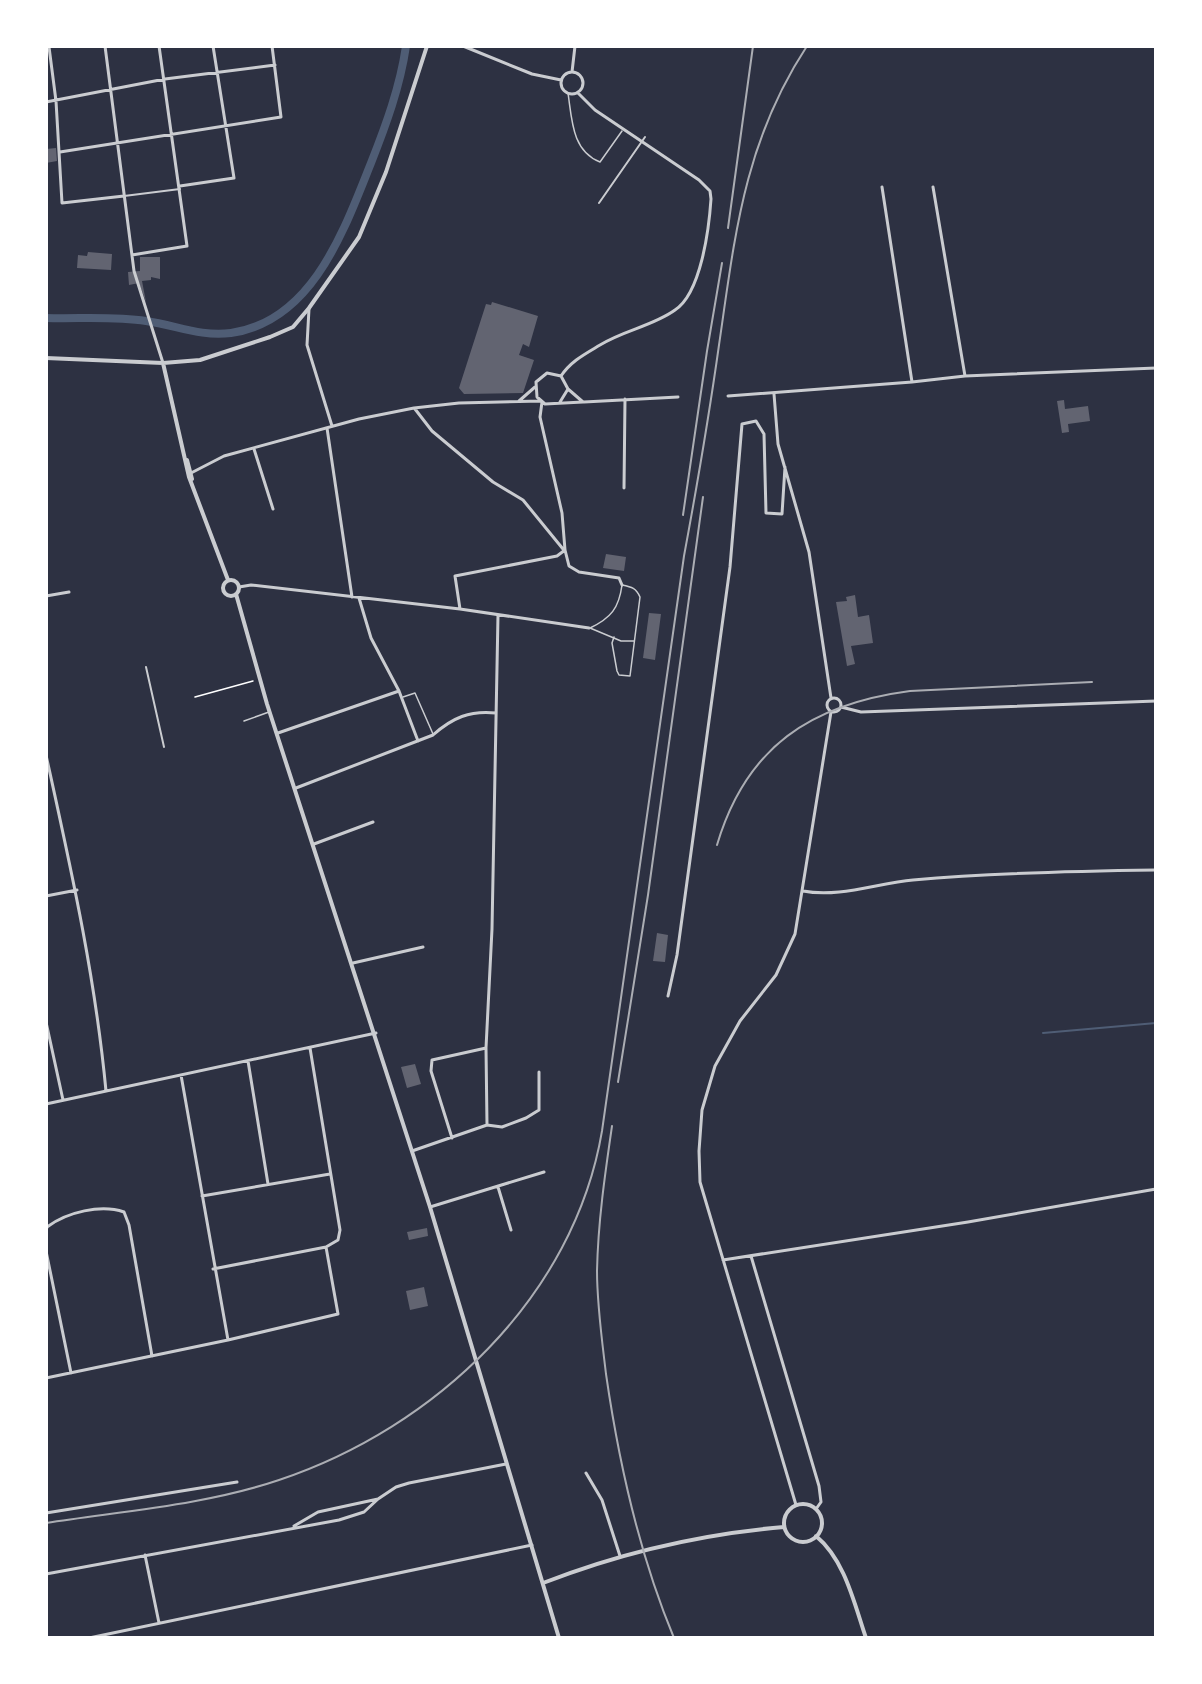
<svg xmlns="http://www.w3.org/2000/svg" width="1202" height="1684" font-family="'Nunito Sans',sans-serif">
	<rect width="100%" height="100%" fill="#2d3142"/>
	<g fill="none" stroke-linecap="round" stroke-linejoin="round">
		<path stroke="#4f5d75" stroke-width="2" d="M1043,1033l113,-10"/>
		<path stroke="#4f5d75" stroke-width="8" d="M46,318c33,1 68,-2 100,3 30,4 54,16 85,12 82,-12 113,-103 140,-170 15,-38 29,-76 35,-117"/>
	</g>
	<path fill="#626471" d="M56,148l1,13 -11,2v-14z
		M88,252l24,2 -1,16 -34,-2 1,-13 9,1z
		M140,257h20v22l-9,-2v3l-9,1 4,21 -7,-19 -10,2 -1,-13 12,-1z
		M492,302l46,14 -9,31 -6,-3 -4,11 15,5 -11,33 -59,1 -5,-6 27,-84 5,1z
		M1064,400l1,9 23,-3 2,15 -22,3 1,8 -7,1 -5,-32z
		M606,554l20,3 -2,14 -21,-3z
		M855,595l3,22 11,-2 4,28 -22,3 4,18 -8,2 -11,-64 11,-1 -1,-4z
		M649,613l12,1 -6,46 -12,-2z
		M657,933l11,2 -3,27 -12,-1z
		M415,1064l6,20 -14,4 -6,-21z
		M427,1228l1,8 -19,4 -2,-8z
		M424,1287l4,19 -18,4 -4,-19z"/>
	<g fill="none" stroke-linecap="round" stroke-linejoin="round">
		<path stroke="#fff" stroke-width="1.5" d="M195,697l58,-16"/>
		<path stroke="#caccd0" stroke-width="1.5" d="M568,93c4,27 4,58 32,69l22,-31
			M590,628c21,-10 29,-20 32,-43 10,2 14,3 18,12l-10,79 -11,-1 -2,-4 -5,-28 2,-6
			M590,628l31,13h13
			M403,697l12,-4 18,41
			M244,721l25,-9"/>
		<path stroke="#caccd0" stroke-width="2" d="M124,196l56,-7
			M599,203l46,-66
			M146,667l18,80"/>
		<path stroke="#caccd0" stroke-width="3" d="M105,46l29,225 29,92
			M463,46l69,28 29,6
			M46,47h3l7,54 6,102 62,-7
			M561 83a11 11 0 1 1 22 0a11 11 0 1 1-22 0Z
			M572,72l3,-26
			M46,102l119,-23 110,-14
			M60,152l221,-35 -9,-71
			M180,186l54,-8 -21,-132
			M882,187l30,195
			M933,187l32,189
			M132,255l55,-9 -28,-200
			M309,309l-2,36 25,81
			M561,376c10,-15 24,-22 39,-31 24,-15 53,-19 75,-35 26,-17 34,-81 36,-111l-1,-8 -11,-11 -104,-70 -17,-17
			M774,394l4,50 31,108 22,146
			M728,396l184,-14 53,-6 191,-8
			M519,401l16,-14
			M542,402l-2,15 22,96 3,37 4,16 10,6 40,6 3,7
			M560,402l8,-13 -7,-13 -14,-3 -11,9 1,15 8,7 38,-2 -15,-13
			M584,402l94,-5
			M415,409l17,22 61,51 30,18 40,49
			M327,428l25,169
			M254,449l19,60
			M191,473l33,-17 135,-37 55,-11 45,-5 82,-2
			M624,488l1,-89
			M239,587l12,-2 209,24 129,19
			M46,596l23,-4
			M460,609l-5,-33 102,-20 8,-6
			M399,691l19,50
			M827 705a7 7 0 1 1 14 0a7 7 0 1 1-14 0Z
			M841,707l20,5 295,-11
			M278,733l121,-42 -28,-53 -12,-40
			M46,755c25,114 49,220 60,336
			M296,788l137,-53c19,-17 37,-25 63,-22
			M314,844l59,-22
			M803,891c36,7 75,-8 110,-11 80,-7 162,-9 243,-10
			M46,896l31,-6
			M353,963l70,-16
			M668,996l9,-41 53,-388 12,-143 14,-3 8,13 2,79 16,1 3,-47
			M46,1022l17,78
			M248,1061l20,123
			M181,1075l47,265
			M46,1104l330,-71
			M487,1125l-1,-77 6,-119 6,-314
			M452,1138l-21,-67 1,-11 54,-12
			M412,1151l75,-26 15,2 24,-9 13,-8v-38
			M498,1187l13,43
			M202,1196l128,-22
			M430,1207l114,-35
			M46,1231l1,-4c20,-15 54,-23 77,-15l5,13 23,131
			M46,1251l25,122
			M751,1256l68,230 2,16 -5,7
			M723,1260l245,-38 188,-33
			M213,1269l113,-22
			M46,1378l182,-38 110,-26 -12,-67 12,-7 2,-10 -30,-182
			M586,1473l16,27 18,56
			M796,1505l-96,-323 -1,-31 3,-41 13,-44 25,-45 36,-46 19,-41 36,-222
			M46,1513l191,-31
			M294,1526l24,-14 60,-13 18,-12 13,-4 97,-19
			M145,1555l14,68
			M46,1574l293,-54 25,-8 14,-13
			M89,1638l443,-93"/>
		<path stroke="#caccd0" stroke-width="4" d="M46,358l117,5 37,-3 70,-23 23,-10 16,-19 50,-71 27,-65 41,-126
			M163,363l26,114 39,103
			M187,460l5,19
			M223 588a8 8 0 1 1 16 0a8 8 0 1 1-16 0Z
			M236,594l31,110 163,503 129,431
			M784 1523a19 19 0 1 1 38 0a19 19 0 1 1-38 0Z
			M816,1536c29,24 38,67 50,102
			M543,1583c77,-30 158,-49 241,-56"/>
		<path stroke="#abadb3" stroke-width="2" d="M728,228l25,-182
			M683,515l24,-164 15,-88
			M717,845c29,-98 94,-141 193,-154l182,-9
			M618,1082l30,-187 55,-398
			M612,1126c-7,48 -14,96 -15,145 0,34 5,69 9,103 13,90 33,180 68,264
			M46,1523c77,-12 159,-18 233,-43 156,-52 295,-183 323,-349l82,-575c13,-70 25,-140 35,-211 16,-110 25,-203 88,-299"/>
	</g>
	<rect width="1202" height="1684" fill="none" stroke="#ffffff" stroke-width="96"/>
</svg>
